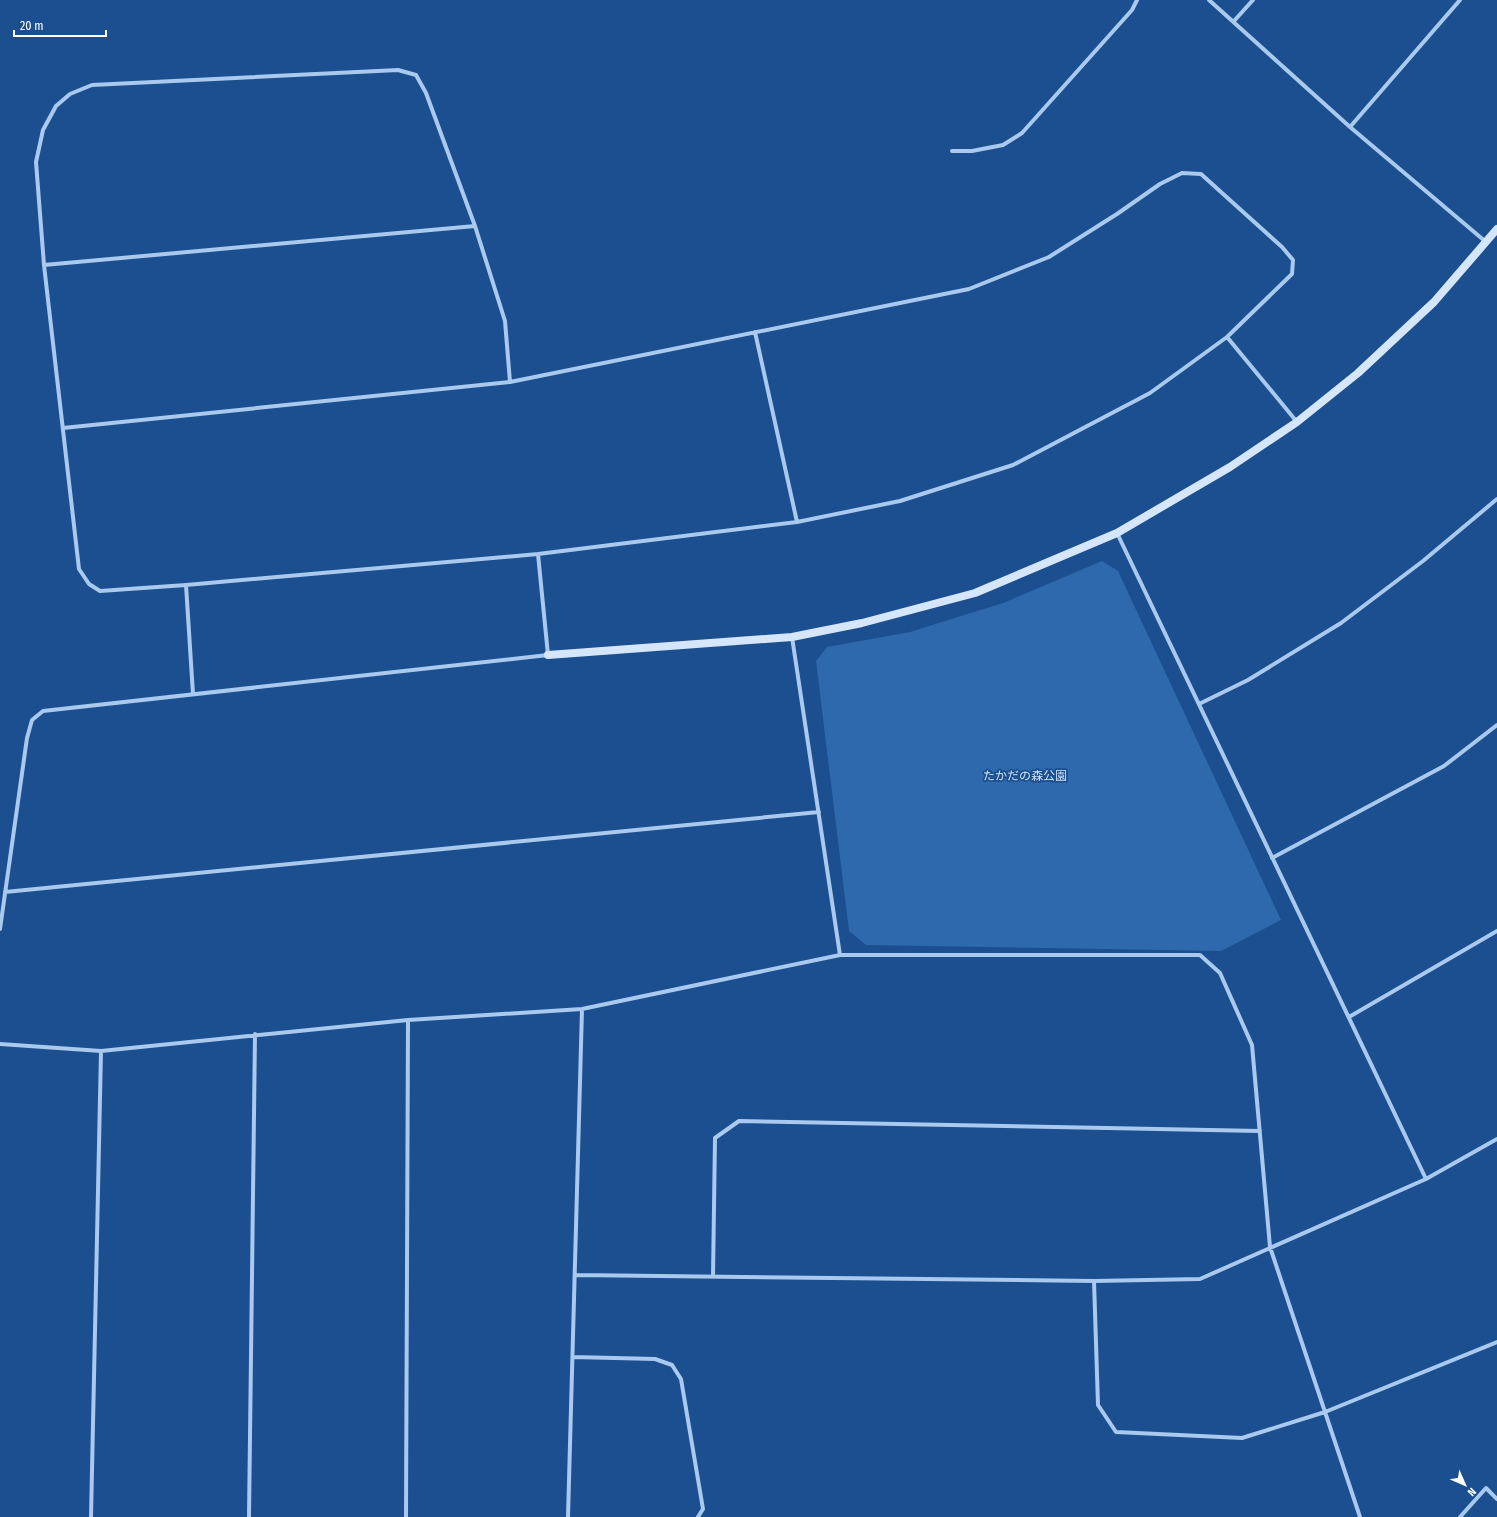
<svg xmlns="http://www.w3.org/2000/svg" width="1497" height="1517" font-family="'Fira Sans Condensed','Noto Sans JP',sans-serif">
	<rect width="100%" height="100%" fill="#1b4f8f"/>
	<path fill="#2e69ad" d="M1102,561l16,10 163,349 -60,31 -355,-6 -17,-14 -33,-270 11,-14 83,-15 93,-29z"/>
	<g fill="none" stroke-linecap="round" stroke-linejoin="round">
		<path stroke="#a9c9ee" stroke-width="4" d="M1209,0l141,127 136,115
			M1234,21l19,-21
			M1350,127l110,-127
			M952,151h20l31,-6 19,-12 110,-123 5,-10
			M44,265l431,-39
			M755,332l42,190
			M1227,337l70,85
			M63,428l447,-46 459,-93 80,-32 68,-43 43,-30 22,-11 19,1 81,73 11,13 -1,14 -65,63 -77,56 -137,72 -113,36 -103,21 -259,32 -352,31 -86,6 -11,-7 -10,-15 -35,-304 -8,-103 7,-32 13,-24 14,-12 22,-9 306,-15 18,5 10,18 49,133 30,95 5,61
			M1117,533l309,646
			M186,585l7,109
			M792,637l48,318
			M1199,704l49,-24 93,-57 82,-62 74,-62
			M1272,858l172,-92 53,-41
			M5,892l814,-80
			M0,929l27,-191 5,-18 11,-9 505,-56 -10,-101
			M1349,1017l148,-86
			M0,1044l101,7 307,-31 174,-11 258,-54h360l20,18 32,72 18,202 90,270
			M1497,1139l-71,40 -226,100 -106,2 4,124 18,27 126,6 83,-26 172,-70
			M576,1275l518,6
			M713,1277l2,-139 24,-17 521,10
			M573,1357l82,2 17,6 9,14 22,130 -5,8
			M91,1517l10,-466
			M249,1517l6,-483
			M406,1517l2,-497
			M568,1517l14,-508
			M1460,1517l26,-29 11,11"/>
		<path stroke="#d6e6fa" stroke-width="8" d="M548,655l244,-18 70,-14 113,-30 142,-60 113,-66 67,-45 61,-49 76,-71 63,-73"/>
	</g>
	<g text-anchor="middle" dominant-baseline="central" stroke-width="3.5" stroke-linejoin="round" paint-order="stroke">
		<g font-size="12" fill="#cfe3fa" stroke="#1b4f8f">
			<text x="1025" y="776">たかだの森公園</text>
		</g>
	</g>
	<g transform="translate(1465 1485) rotate(135)" stroke="#1b4f8f" stroke-width="3" paint-order="stroke">
	<path d="M0-3L7 15L0 10L-7 15Z" fill="#ffffff"/>
	<text y="-6" font-size="11" font-weight="bold" text-anchor="middle" fill="#ffffff">N</text>
	</g>
	<path d="M14 30v6h92v-6" fill="none" stroke="#ffffff" stroke-width="2"/>
	<text x="20" y="30" font-size="12" fill="#ffffff" stroke="#1b4f8f" stroke-width="3" paint-order="stroke">20 m</text>
</svg>
